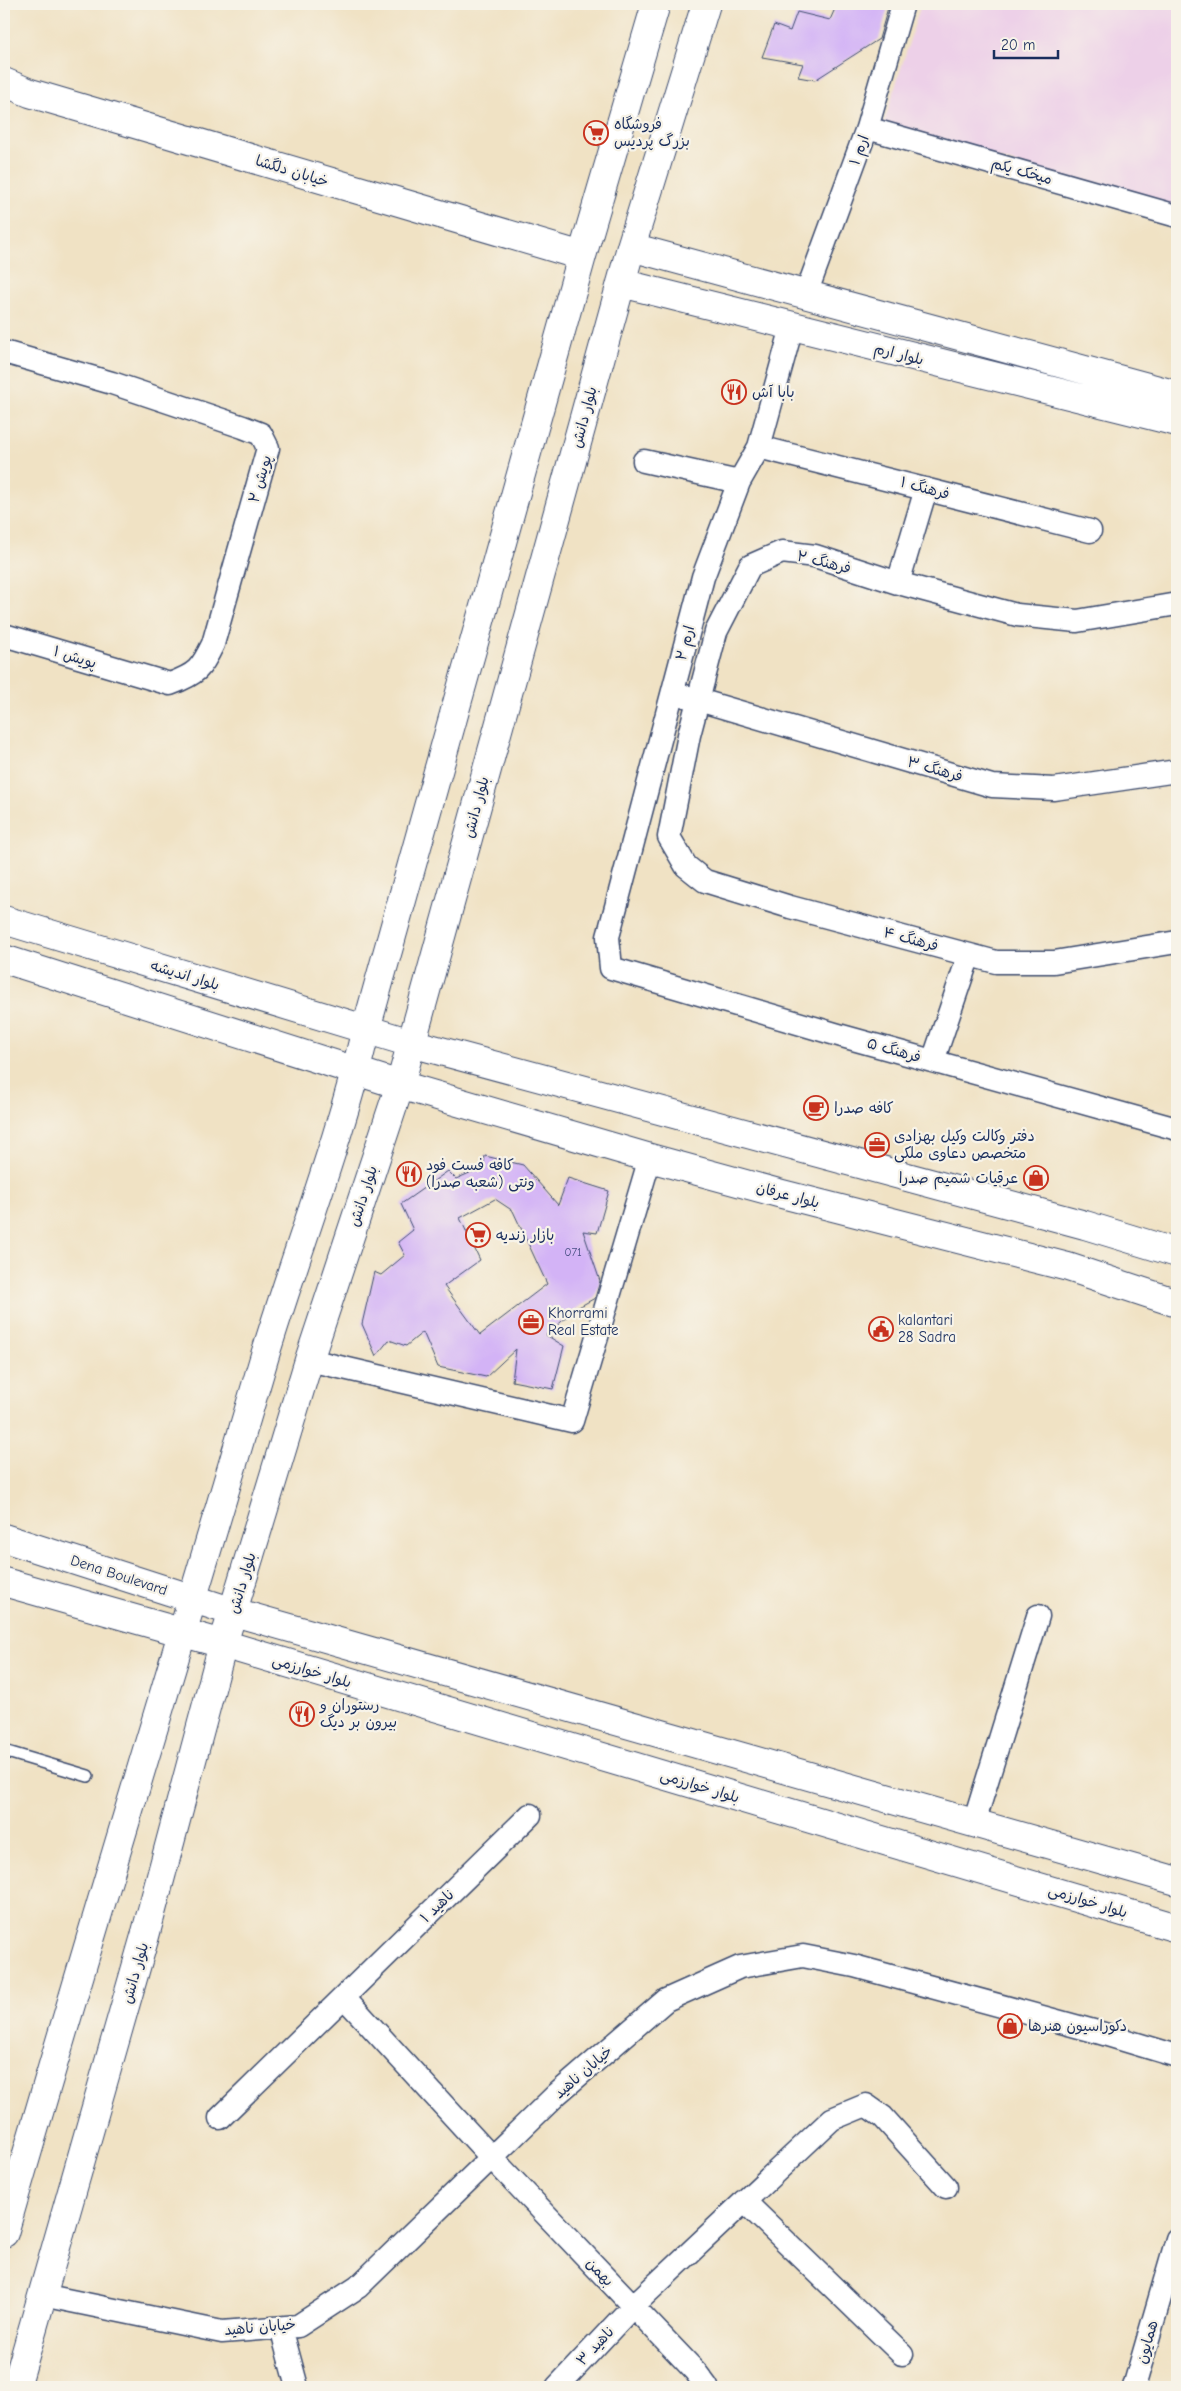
<svg xmlns="http://www.w3.org/2000/svg" width="1181" height="2391" font-family="'Comic Neue','Playpen Sans Arabic',sans-serif">
	<rect width="100%" height="100%" fill="#f7f3e8"/>
	<filter id="ink" filterUnits="userSpaceOnUse"><feTurbulence type="fractalNoise" baseFrequency=".02" numOctaves="2"/><feDisplacementMap in="SourceGraphic" scale="10" xChannelSelector="R" yChannelSelector="G"/><feConvolveMatrix kernelMatrix="1 2 1 2 8 2 1 2 1" color-interpolation-filters="sRGB"/></filter>
	<filter id="wash" filterUnits="userSpaceOnUse"><feTurbulence type="fractalNoise" baseFrequency=".0096" numOctaves="4" result="noise"/><feDisplacementMap in="SourceGraphic" scale="20" xChannelSelector="R" yChannelSelector="G"/><feGaussianBlur stdDeviation="1.12" result="paint"/><feColorMatrix in="noise" values="0 0 0 0 0 0 0 0 0 0 0 0 0 0 0 0 0 1.4 0 .05"/><feComposite in="paint" operator="in"/></filter>
	<g filter="url(#wash)">
		<rect width="100%" height="100%" fill="#f0e2c4"/>
		<path fill="#edd0e8" d="M921,4h256v205l-294,-83z"/>
		<g id="blocks">
			<path fill="#d3b3f6" fill-rule="evenodd" d="M837,4h52l-10,35 -64,41 -17,-3 5,-13 -41,-7 12,-32 16,6 7,-19 33,8z
				M485,1156l38,9 35,40 10,-27 41,13 -12,42 -14,-2 17,50 -5,17 -18,10 -31,27 18,11 -11,43 -41,-8 4,-32 -30,28 -48,-10 -15,-35 -17,14 -17,-6 -13,16 -14,-32 12,-52 7,3 24,-20 -7,-13 15,-12 -12,-26 47,-33 8,8 27,-12zM495,1199l18,12 34,73 -67,51 -36,-49 36,-26 -20,-42z"/>
		</g>
	</g>
	<g filter="url(#ink)">
		<use href="#blocks" fill-opacity="0" stroke="#3b4a6d" stroke-width="1"/>
		<g fill="none" stroke-linecap="round" stroke-linejoin="round">
			<defs>
				<path id="lane" d="M4,1751l84,25"/>
				<path id="street" d="M867,128l310,88
					M806,294l61,-166 36,-124
					M792,327l-33,120 -20,35 -36,95 -95,360 3,31 231,68 335,93
					M4,352l108,31 131,44 18,7 7,14 -55,196c-12,25 -16,30 -43,40l-166,-49
					M759,447l331,84
					M644,461l95,21
					M898,583l28,-94
					M1177,604l-100,17 -60,-6 -119,-32 -83,-27 -33,-4 -32,14 -34,66 -27,103 -20,102 17,29 19,15 85,26 206,55h58l123,-20
					M685,696l307,90 62,3 123,-18
					M933,1061l36,-106
					M309,1360l263,61 78,-263
					M974,1823l64,-207
					M344,1997l148,161 203,213 12,16
					M220,2118l310,-303
					M744,2201l158,153
					M42,2295l180,37 76,-6 60,-39 199,-193 109,-94 74,-33 63,-11 51,10 240,65 83,25
					M281,2328l16,59
					M557,2387l76,-81 199,-187 34,-14 17,12 63,70
					M1134,2387l43,-148"/>
				<path id="secondary" d="M4,82l26,11 552,163
					M631,247l546,148
					M621,283l556,139
					M4,920l407,123 674,182 92,28
					M4,959l396,126 250,73 132,36 286,73 109,36
					M4,1538l230,74 943,269
					M4,1582l219,62 954,284
					M4,2233c84,-293 175,-585 261,-878 33,-108 75,-215 101,-326l216,-773 74,-252
					M16,2387l129,-451 78,-292 86,-284 91,-275 231,-838 75,-243"/>
			</defs>
			<use href="#lane" stroke="#3b4a6d" stroke-width="14"/>
			<use href="#street" stroke="#3b4a6d" stroke-width="25"/>
			<use href="#secondary" stroke="#3b4a6d" stroke-width="30"/>
			<use href="#lane" stroke="#fff" stroke-width="11"/>
			<use href="#street" stroke="#fff" stroke-width="22"/>
			<use href="#secondary" stroke="#fff" stroke-width="28"/>
		</g>
	</g>
	<defs>
		<symbol id="supermarket-ring" viewBox="-11 -11 22 22"><circle r="9.5" fill="#f7f3e8" stroke="#c8321e" stroke-width="1.5"/><path d="M-6-5.5h2.5l.6 2H6L4.5 2H-2.5L-4.4-4H-6ZM-1.5 3.2a1.3 1.3 0 1 0 .1 0ZM3 3.2a1.3 1.3 0 1 0 .1 0Z" fill="#c8321e"/></symbol>
		<symbol id="restaurant-ring" viewBox="-11 -11 22 22"><circle r="9.5" fill="#f7f3e8" stroke="#c8321e" stroke-width="1.5"/><path d="M-5-6h1v4h1v-4h1v4h1v-4h1v5L-1.5 .5V6h-2V.5L-5-1ZM5-6V6H3V1.5H1.5Q1.5-4 5-6Z" fill="#c8321e"/></symbol>
		<symbol id="cafe-ring" viewBox="-11 -11 22 22"><circle r="9.5" fill="#f7f3e8" stroke="#c8321e" stroke-width="1.5"/><path d="M-5.5-4.5H6V0H3Q3 3.5 0 3.5H-2.5Q-5.5 3.5-5.5 0ZM3-3.2v2h1.7v-2ZM-6 4.5H4V6H-6Z" fill="#c8321e"/></symbol>
		<symbol id="office-ring" viewBox="-11 -11 22 22"><circle r="9.5" fill="#f7f3e8" stroke="#c8321e" stroke-width="1.5"/><path d="M-6-3h4V-5.5h4V-3h4V5H-6ZM-1-4.5V-3h2v-1.5ZM-6 0V1H6V0Z" fill="#c8321e"/></symbol>
		<symbol id="shop-ring" viewBox="-11 -11 22 22"><circle r="9.5" fill="#f7f3e8" stroke="#c8321e" stroke-width="1.5"/><path d="M-5-2.5h2.3a2.7 3.5 0 0 1 5.4 0H5L5.5 6h-11ZM-1.5-2.5h3a1.5 2.3 0 0 0-3 0Z" fill="#c8321e"/></symbol>
		<symbol id="civic-ring" viewBox="-11 -11 22 22"><circle r="9.5" fill="#f7f3e8" stroke="#c8321e" stroke-width="1.5"/><path d="M-.6-6.5H3V-4.5H.6V-3L4-1V1h2V6H-6V1h2V-1L-.6-3ZM-1.2 2.5V6h2.4V2.5Z" fill="#c8321e"/></symbol>
	</defs>
	<g fill-rule="evenodd">
		<use href="#supermarket-ring" x="582" y="119" width="28" height="28"/>
		<use href="#restaurant-ring" x="720" y="378" width="28" height="28"/>
		<use href="#cafe-ring" x="802" y="1094" width="28" height="28"/>
		<use href="#office-ring" x="863" y="1131" width="28" height="28"/>
		<use href="#restaurant-ring" x="395" y="1160" width="28" height="28"/>
		<use href="#shop-ring" x="1022" y="1164" width="28" height="28"/>
		<use href="#supermarket-ring" x="464" y="1221" width="28" height="28"/>
		<use href="#office-ring" x="517" y="1308" width="28" height="28"/>
		<use href="#civic-ring" x="867" y="1315" width="28" height="28"/>
		<use href="#restaurant-ring" x="288" y="1700" width="28" height="28"/>
		<use href="#shop-ring" x="996" y="2012" width="28" height="28"/>
	</g>
	<g text-anchor="middle" dominant-baseline="central" stroke-width="4.5" stroke-linejoin="round" paint-order="stroke">
		<g font-size="12" fill="#495084">
			<text x="573" y="1252">071</text>
		</g>
		<g font-size="15" fill="#1b2f5e" stroke="#f7f3e8" text-anchor="start">
			<text x="614" y="124">فروشگاه<tspan x="614" dy="17">بزرگ پردیس</tspan></text>
			<text x="752" y="392">بابا آش</text>
			<text x="834" y="1108">کافه صدرا</text>
			<text x="894" y="1136">دفتر وکالت وکیل بهزادی<tspan x="894" dy="17">متخصص دعاوی ملکی</tspan></text>
			<text x="426" y="1165">کافه فست فود<tspan x="426" dy="17">ونتی (شعبه صدرا)</tspan></text>
			<text x="1018" y="1178" text-anchor="end">عرقیات شمیم صدرا</text>
			<text x="496" y="1235">بازار زندیه</text>
			<text x="548" y="1313">Khorrami<tspan x="548" dy="17">Real Estate</tspan></text>
			<text x="898" y="1320">kalantari<tspan x="898" dy="17">28 Sadra</tspan></text>
			<text x="320" y="1705">رستوران و<tspan x="320" dy="17">بیرون بر دیگ</tspan></text>
			<text x="1028" y="2026">دکوراسیون هنرها</text>
		</g>
		<g font-size="15" fill="#1b2f5e" stroke="#f7f3e8">
			<text transform="translate(859 150) rotate(-70)">ارم ۱</text>
			<text transform="translate(292 171) rotate(17)">خیابان دلگشا</text>
			<text transform="translate(1022 171) rotate(16)">میخک یکم</text>
			<text transform="translate(899 354) rotate(14)">بلوار ارم</text>
			<text transform="translate(584 417) rotate(-75)">بلوار دانش</text>
			<text transform="translate(260 479) rotate(-74)">پویش ۲</text>
			<text transform="translate(925 488) rotate(15)">فرهنگ ۱</text>
			<text transform="translate(824 562) rotate(14)">فرهنگ ۲</text>
			<text transform="translate(685 643) rotate(-75)">ارم ۲</text>
			<text transform="translate(75 657) rotate(17)">پویش ۱</text>
			<text transform="translate(935 769) rotate(16)">فرهنگ ۳</text>
			<text transform="translate(476 807) rotate(-75)">بلوار دانش</text>
			<text transform="translate(911 939) rotate(15)">فرهنگ ۴</text>
			<text transform="translate(185 975) rotate(17)">بلوار اندیشه</text>
			<text transform="translate(894 1050) rotate(16)">فرهنگ ۵</text>
			<text transform="translate(788 1195) rotate(15)">بلوار عرفان</text>
			<text transform="translate(363 1196) rotate(-72)">بلوار دانش</text>
			<text transform="translate(119 1575) rotate(18)">Dena Boulevard</text>
			<text transform="translate(242 1583) rotate(-73)">بلوار دانش</text>
			<text transform="translate(312 1671) rotate(17)">بلوار خوارزمی</text>
			<text transform="translate(700 1786) rotate(17)">بلوار خوارزمی</text>
			<text transform="translate(1088 1901) rotate(17)">بلوار خوارزمی</text>
			<text transform="translate(437 1906) rotate(-44)">ناهید ۱</text>
			<text transform="translate(135 1973) rotate(-74)">بلوار دانش</text>
			<text transform="translate(583 2072) rotate(-41)">خیابان ناهید</text>
			<text transform="translate(600 2272) rotate(46)">بهمن</text>
			<text transform="translate(260 2327) rotate(-5)">خیابان ناهید</text>
			<text transform="translate(1147 2342) rotate(-74)">همایون</text>
			<text transform="translate(595 2346) rotate(-47)">ناهید ۳</text>
		</g>
	</g>
	<rect width="1181" height="2391" fill="none" stroke="#f7f3e8" stroke-width="20"/>
	<path d="M994 50v8h64v-8" fill="none" stroke="#1b2f5e" stroke-width="2.5"/>
	<text x="1001" y="50" font-size="15" fill="#1b2f5e" stroke="#f7f3e8" stroke-width="4" paint-order="stroke">20 m</text>
</svg>
